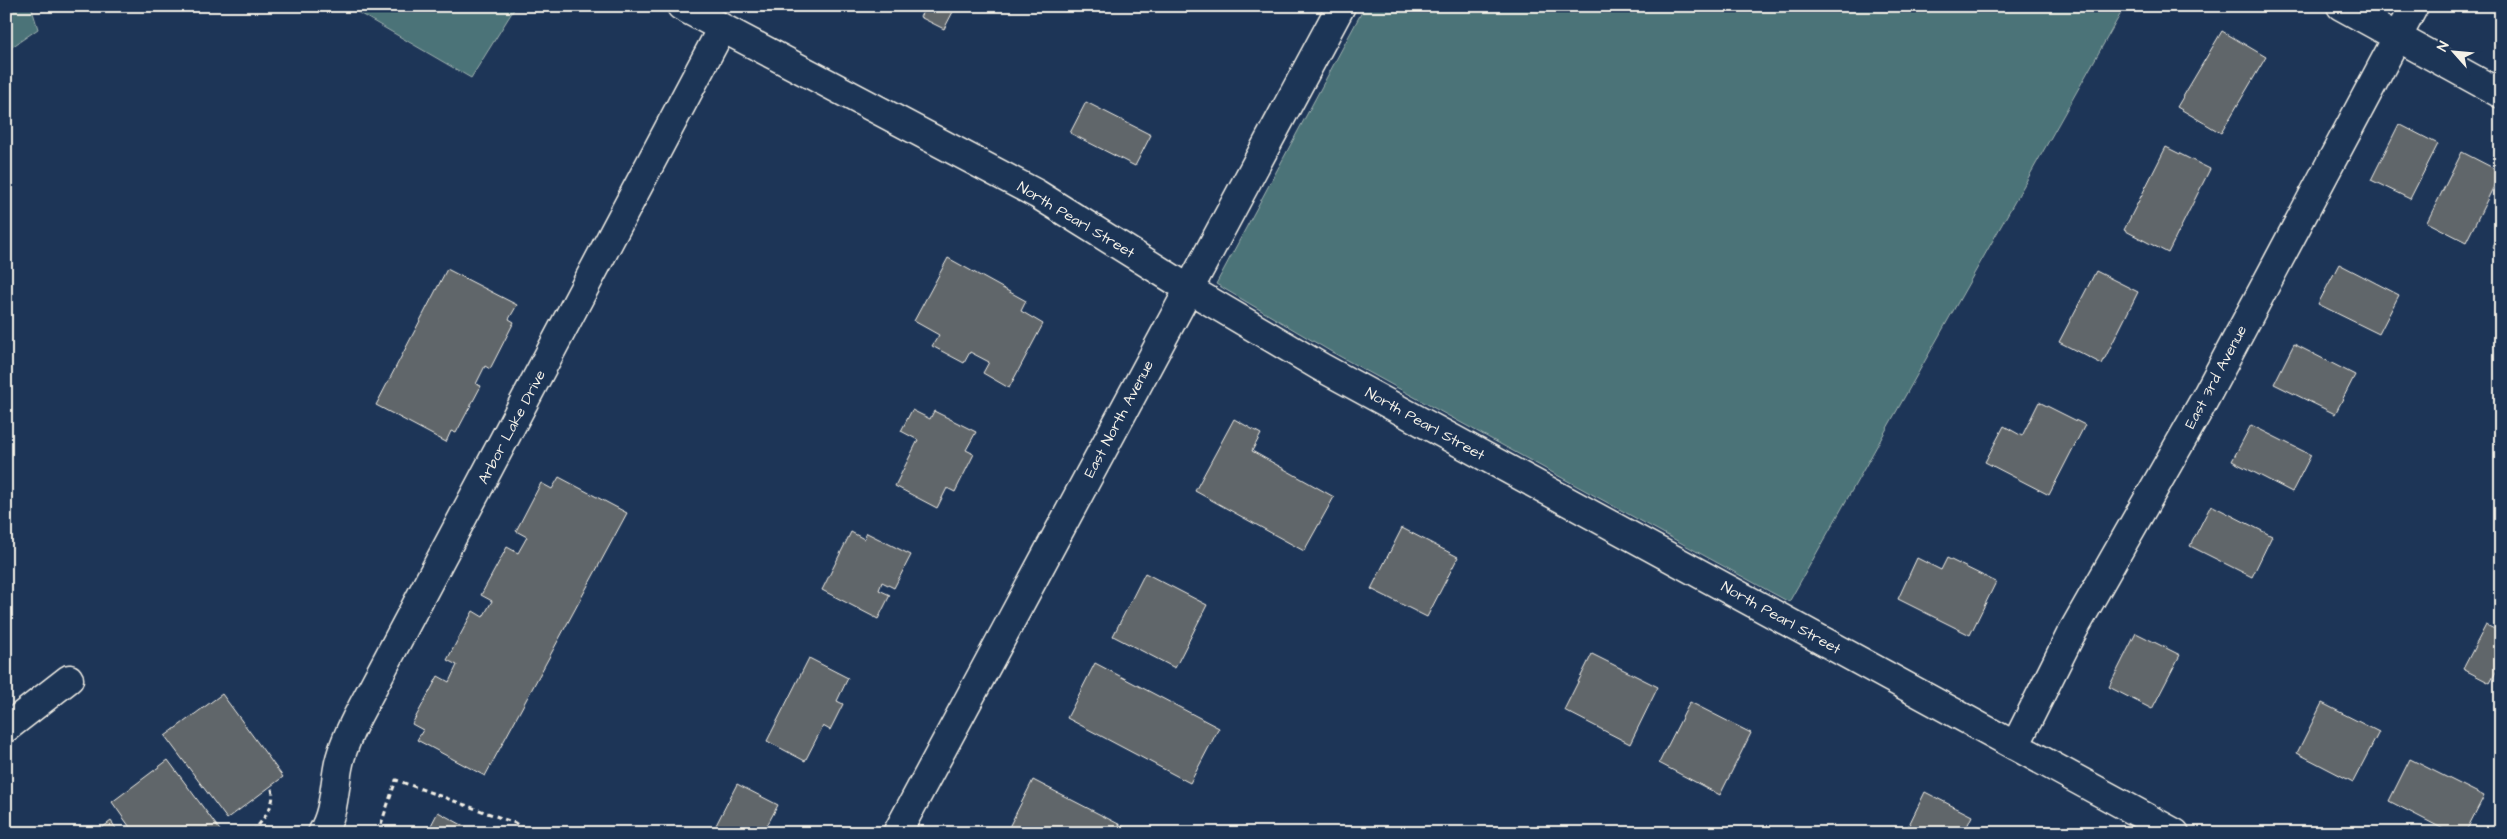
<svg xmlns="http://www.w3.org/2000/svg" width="2507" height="839" font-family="'Architects Daughter',sans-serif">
	<rect width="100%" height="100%" fill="#1d3557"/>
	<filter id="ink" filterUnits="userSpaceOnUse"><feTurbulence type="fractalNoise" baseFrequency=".02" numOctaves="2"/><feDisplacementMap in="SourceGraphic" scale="10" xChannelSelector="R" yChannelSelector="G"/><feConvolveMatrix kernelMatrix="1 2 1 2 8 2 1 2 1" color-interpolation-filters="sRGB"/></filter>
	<g filter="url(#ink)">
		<path fill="#4b7378" stroke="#a0b2b0" d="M6,6h25l7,23 -32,22z
			M347,6h169l-45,72z
			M1365,6h760l-336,596 -459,-251 -114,-67z"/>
		<path fill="#60666b" stroke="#f4f1e8" d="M926,6h30l-12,23 -24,-12z
			M2222,31l44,26 -45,76 -44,-26z
			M1086,102l65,33 -16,31 -65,-33z
			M2399,124l39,20 -28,55 -39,-19z
			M2166,147l44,22 -42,84 -44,-23z
			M2462,152l39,20 -35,70 -39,-20z
			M2501,231v21l-9,-5z
			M948,258l78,43 -5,10 22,13 -34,64 -26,-15 6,-11 -19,-10 -6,11 -32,-17 7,-11 -25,-14z
			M2339,264l60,31 -20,39 -61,-30z
			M447,269l70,36 -8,14 5,3 -24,47 -5,-3 -9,18 5,2 -25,47 -5,-2 -5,11 -70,-37z
			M2096,271l42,21 -36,72 -43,-22z
			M2294,344l61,31 -20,39 -61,-30z
			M2039,402l46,23 -36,70 -64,-33 19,-36 18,10z
			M912,410l18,9 4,-8 42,21 -10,18 8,4 -19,38 -8,-4 -10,20 -42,-22 23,-46 -17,-9z
			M1234,419l27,15 -9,17 82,46 -30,54 -109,-60z
			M2251,425l60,30 -19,37 -60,-31z
			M559,477l68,36 -142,263 -68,-36 6,-10 -11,-6 26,-48 11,6 8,-17 -10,-5 26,-49 10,6 9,-16 -11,-6 26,-48 11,6 9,-16 -11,-6 25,-48 11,6z
			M2211,505l61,31 -20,41 -62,-31z
			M1402,528l56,29 -31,60 -56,-28z
			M851,532l13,7 3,-6 44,22 -17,33 -12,-6 -3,8 11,5 -12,24 -56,-29z
			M1917,558l24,12 6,-12 49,24 -26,53 -72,-36z
			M1145,573l62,32 -32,63 -62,-32z
			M2486,625l15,7v31l-11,20 -27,-14z
			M2136,633l44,22 -28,54 -43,-22z
			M1592,654l66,33 -28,57 -66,-34z
			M809,658l39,20 -11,23 6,3 -13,26 -7,-4 -18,35 -38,-20z
			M1095,663l124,65 -29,55 -123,-65z
			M222,694l61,83 -56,42 -62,-83z
			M1690,702l61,31 -31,62 -61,-32z
			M2322,703l57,29 -26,50 -56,-29z
			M2410,759l74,37 -19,37h-14l-62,-32z
			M168,760l54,73h-88l-22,-31z
			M1033,780l103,53h-125l-4,-2z
			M737,784l41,21 -15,28h-51z
			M1925,792l47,24 -8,17h-59z
			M438,812l39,21h-50z
			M111,821l8,12h-24z"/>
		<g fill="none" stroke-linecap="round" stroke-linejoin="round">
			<defs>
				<path id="minor" d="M681,6l356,188 152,95 132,78 854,466
					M2341,6l160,88
					M6,728l63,-49
					M2015,746l55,-110 131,-230 213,-400
					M322,833c12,-19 12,-43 16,-65 3,-18 11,-35 19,-51l365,-689
					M897,833l444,-827"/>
			</defs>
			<use href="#minor" stroke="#f4f1e8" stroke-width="31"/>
			<path stroke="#f4f1e8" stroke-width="3" stroke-dasharray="5 4" stroke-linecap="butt" d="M253,833c10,-15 25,-29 18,-47
				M378,833l18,-53 119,43 13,10"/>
			<use href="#minor" stroke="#1d3557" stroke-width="28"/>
		</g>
	</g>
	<g text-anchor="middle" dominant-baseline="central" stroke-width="5" stroke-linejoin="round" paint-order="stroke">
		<g font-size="15" fill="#f4f1e8" stroke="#1d3557">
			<text transform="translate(1076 220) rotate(31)">North Pearl Street</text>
			<text transform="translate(2216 377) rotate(-62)">East 3rd Avenue</text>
			<text transform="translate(1119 419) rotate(-62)">East North Avenue</text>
			<text transform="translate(1425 424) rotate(29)">North Pearl Street</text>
			<text transform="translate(512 427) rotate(-62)">Arbor Lake Drive</text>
			<text transform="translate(1781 618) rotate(29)">North Pearl Street</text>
		</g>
	</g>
	<rect width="2507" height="839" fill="none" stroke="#1d3557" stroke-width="25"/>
	<rect x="12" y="12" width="2482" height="814" fill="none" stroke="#f4f1e8" stroke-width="2" filter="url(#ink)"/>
	<g transform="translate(2454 52) rotate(297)" stroke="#1d3557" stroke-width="4" paint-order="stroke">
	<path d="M0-4L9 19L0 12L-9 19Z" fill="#f4f1e8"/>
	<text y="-8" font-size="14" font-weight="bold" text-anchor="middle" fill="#f4f1e8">N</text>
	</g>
</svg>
